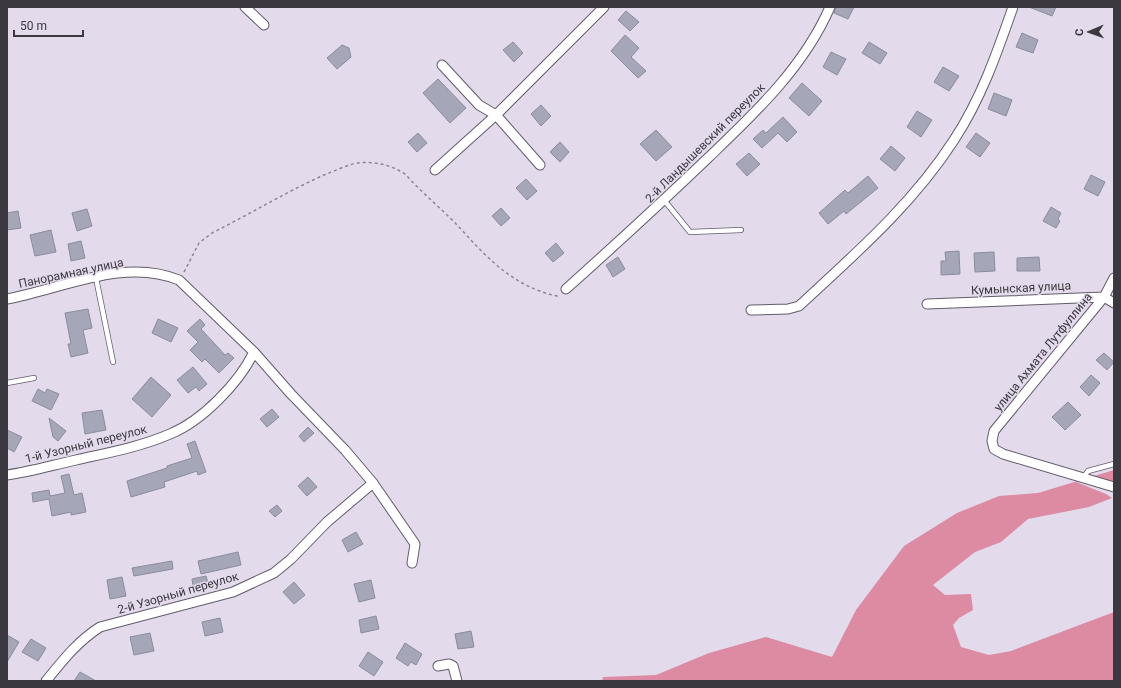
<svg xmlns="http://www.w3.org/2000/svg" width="1121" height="688" font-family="Roboto,sans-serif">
	<rect width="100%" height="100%" fill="#e3daec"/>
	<path fill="#dc8ba2" d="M1114,470v13l-20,-7 -18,6 30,12 6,4 -23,9 -61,12 -27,23 -26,10 -42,33 12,10 26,-1 2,16 -14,8 -6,7 8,22 28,8 22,-4 103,-39v69h-512l1,-4 53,-2 53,-22 57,-16 66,20 24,-47 48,-64 53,-33 42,-17 39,-3z"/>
	<path fill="#a5a6b8" stroke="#8b8c9d" d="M836,7h18l-6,12 -14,-6z
		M1029,7h27l-4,9z
		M626,11l13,11 -9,9 -12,-11z
		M1022,33l16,7 -5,13 -17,-6z
		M625,35l14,13 -8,9 15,14 -8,7 -27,-27z
		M513,42l10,11 -9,9 -11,-12z
		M869,42l18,11 -7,11 -18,-11z
		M342,45l7,3 2,9 -14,12 -10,-11z
		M831,52l15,7 -9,16 -14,-8z
		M943,67l16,9 -10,15 -15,-9z
		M438,79l28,29 -16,15 -27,-30z
		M802,83l20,18 -13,15 -20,-18z
		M994,93l18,7 -6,16 -18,-7z
		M541,105l10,11 -10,10 -10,-12z
		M917,111l15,9 -11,17 -14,-10z
		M783,117l14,15 -10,10 -9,-9 -16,15 -9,-9 10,-9 3,3z
		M656,130l16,17 -16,14 -16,-17z
		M418,133l9,10 -10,9 -9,-10z
		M976,133l14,10 -10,14 -14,-10z
		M560,142l9,10 -9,10 -10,-10z
		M891,146l14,12 -10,13 -15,-12z
		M749,153l11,11 -13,12 -11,-12z
		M1091,175l14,7 -7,14 -14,-7z
		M868,176l10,12 -32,26 -2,-3 -16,13 -9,-11 26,-23 3,3z
		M526,179l11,12 -10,9 -11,-12z
		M1051,207l10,6 -3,6 2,2 -4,7 -13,-7z
		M501,208l9,10 -9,8 -9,-10z
		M87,209l5,17 -15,5 -5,-18z
		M18,211l3,17 -14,2v-17z
		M51,230l5,22 -21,4 -5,-21z
		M81,241l4,17 -14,3 -3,-17z
		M556,243l8,10 -11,9 -8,-9z
		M959,251l1,23 -19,1v-14h5l-1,-9z
		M994,252l1,19 -20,1 -1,-19z
		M618,257l7,12 -12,8 -7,-12z
		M1039,257l1,14h-23v-13z
		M88,309l4,19 -9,2 5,23 -17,4 -3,-13h3l-6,-31z
		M158,319l20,9 -7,14 -19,-9z
		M200,319l5,6 -4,4 24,26 3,-2 6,5 -15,15 -14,-14 -3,3 -12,-12 8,-8 -11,-11z
		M1104,353l10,9 -7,8 -11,-10z
		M193,367l14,17 -8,7 -3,-4 -8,6 -11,-13z
		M1091,375l9,8 -11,13 -9,-9z
		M151,377l20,18 -19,22 -20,-18z
		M38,389l7,4 2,-4 12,5 -8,16 -19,-9z
		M1068,402l13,13 -16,15 -13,-13z
		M272,409l7,8 -12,10 -7,-8z
		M102,410l4,20 -21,4 -3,-21z
		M49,418l17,13 -8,10 -5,-4z
		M308,427l6,6 -10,9 -5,-6z
		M7,430l15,7 -8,15 -7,-4z
		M195,441l11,31 -8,3 -1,-4 -33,11 1,5 -34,10 -4,-16 40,-13v-2l25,-8 -5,-14z
		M69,474l5,21 8,-2 4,19 -15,3v-3l-19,4 -3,-17 -16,3 -1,-9 17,-3 1,6 15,-3 -4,-17z
		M308,477l9,10 -10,9 -9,-10z
		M277,505l5,6 -7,6 -6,-6z
		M356,532l7,12 -15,8 -6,-12z
		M238,552l3,13 -40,9 -3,-13z
		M172,561l1,8 -39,7 -2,-8z
		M206,576l2,7 -15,4 -1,-8z
		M122,577l4,19 -16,3 -3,-19z
		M371,580l4,18 -16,4 -5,-18z
		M294,582l11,13 -11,9 -11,-12z
		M376,616l3,13 -18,4 -2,-13z
		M220,618l3,14 -18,4 -3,-14z
		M471,631l3,16 -16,2 -3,-15z
		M150,633l4,18 -20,4 -4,-18z
		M7,635l12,7 -12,20z
		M31,639l15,9 -8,13 -16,-9z
		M405,643l17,11 -6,11 -5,-3 -3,4 -12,-8z
		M368,652l15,10 -9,14 -15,-10z
		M80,672l16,9h-22z"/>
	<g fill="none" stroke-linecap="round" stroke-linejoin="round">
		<defs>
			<path id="lane" d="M664,200l26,32 51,-2
				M96,278l17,84
				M7,383l27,-5
				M1083,478l5,-7 26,-7"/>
			<path id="street" d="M245,7l19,18
				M442,65l37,40 17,10 44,50
				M435,170l61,-55 108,-108
				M1114,278l-10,19 -110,134 -2,10 2,8 9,5 111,33
				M566,289c48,-43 96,-87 143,-132 46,-44 95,-90 121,-150
				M7,299c55,-10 117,-42 172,-19l75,72 37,42 54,56 28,33 42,61 -3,19
				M927,304l177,-7 10,6
				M751,310l37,-1 11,-3c56,-52 113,-101 155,-166 27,-41 43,-87 59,-133
				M7,475c23,-3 46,-10 69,-15 31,-7 64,-13 94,-26 32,-13 69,-51 84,-82
				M438,666l11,-2 4,2 4,15
				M46,681c17,-21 32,-40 54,-54l133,-35 41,-19 17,-14 36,-37 46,-39"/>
		</defs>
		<use href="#lane" stroke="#645b6a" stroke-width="6"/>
		<use href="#street" stroke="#645b6a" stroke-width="11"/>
		<path stroke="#8d8692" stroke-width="1.5" stroke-dasharray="3 3" stroke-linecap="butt" d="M184,272l15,-29 13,-10c38,-19 74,-41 112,-58 11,-4 22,-10 34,-12 17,-2 33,2 47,11 17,19 37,35 54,53 28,31 55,60 98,69l2,-2"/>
		<use href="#lane" stroke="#fff" stroke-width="4.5"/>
		<use href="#street" stroke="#fff" stroke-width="9"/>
	</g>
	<g text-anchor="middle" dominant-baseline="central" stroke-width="3" stroke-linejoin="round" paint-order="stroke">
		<g font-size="12" fill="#3c383f" stroke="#e3daec">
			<text transform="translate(705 143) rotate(-45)">2-й Ландышевский переулок</text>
			<text transform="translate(71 273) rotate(-12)">Панорамная улица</text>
			<text transform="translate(1021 288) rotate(-3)">Кумынская улица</text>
			<text transform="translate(1043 352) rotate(-51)">улица Ахмата Лутфуллина</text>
			<text transform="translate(86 444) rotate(-14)">1-й Узорный переулок</text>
			<text transform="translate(178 593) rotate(-16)">2-й Узорный переулок</text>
		</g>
	</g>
	<rect width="1121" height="688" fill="none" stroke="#3c383f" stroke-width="16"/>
	<g transform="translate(1089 32) rotate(268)" stroke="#e3daec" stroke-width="3" paint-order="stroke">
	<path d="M0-3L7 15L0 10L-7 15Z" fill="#3c383f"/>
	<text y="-6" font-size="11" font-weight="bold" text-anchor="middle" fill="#3c383f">С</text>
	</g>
	<path d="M14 30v6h69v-6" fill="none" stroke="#3c383f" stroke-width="2"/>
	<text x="20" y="30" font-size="12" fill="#3c383f" stroke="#e3daec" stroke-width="3" paint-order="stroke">50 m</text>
</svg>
